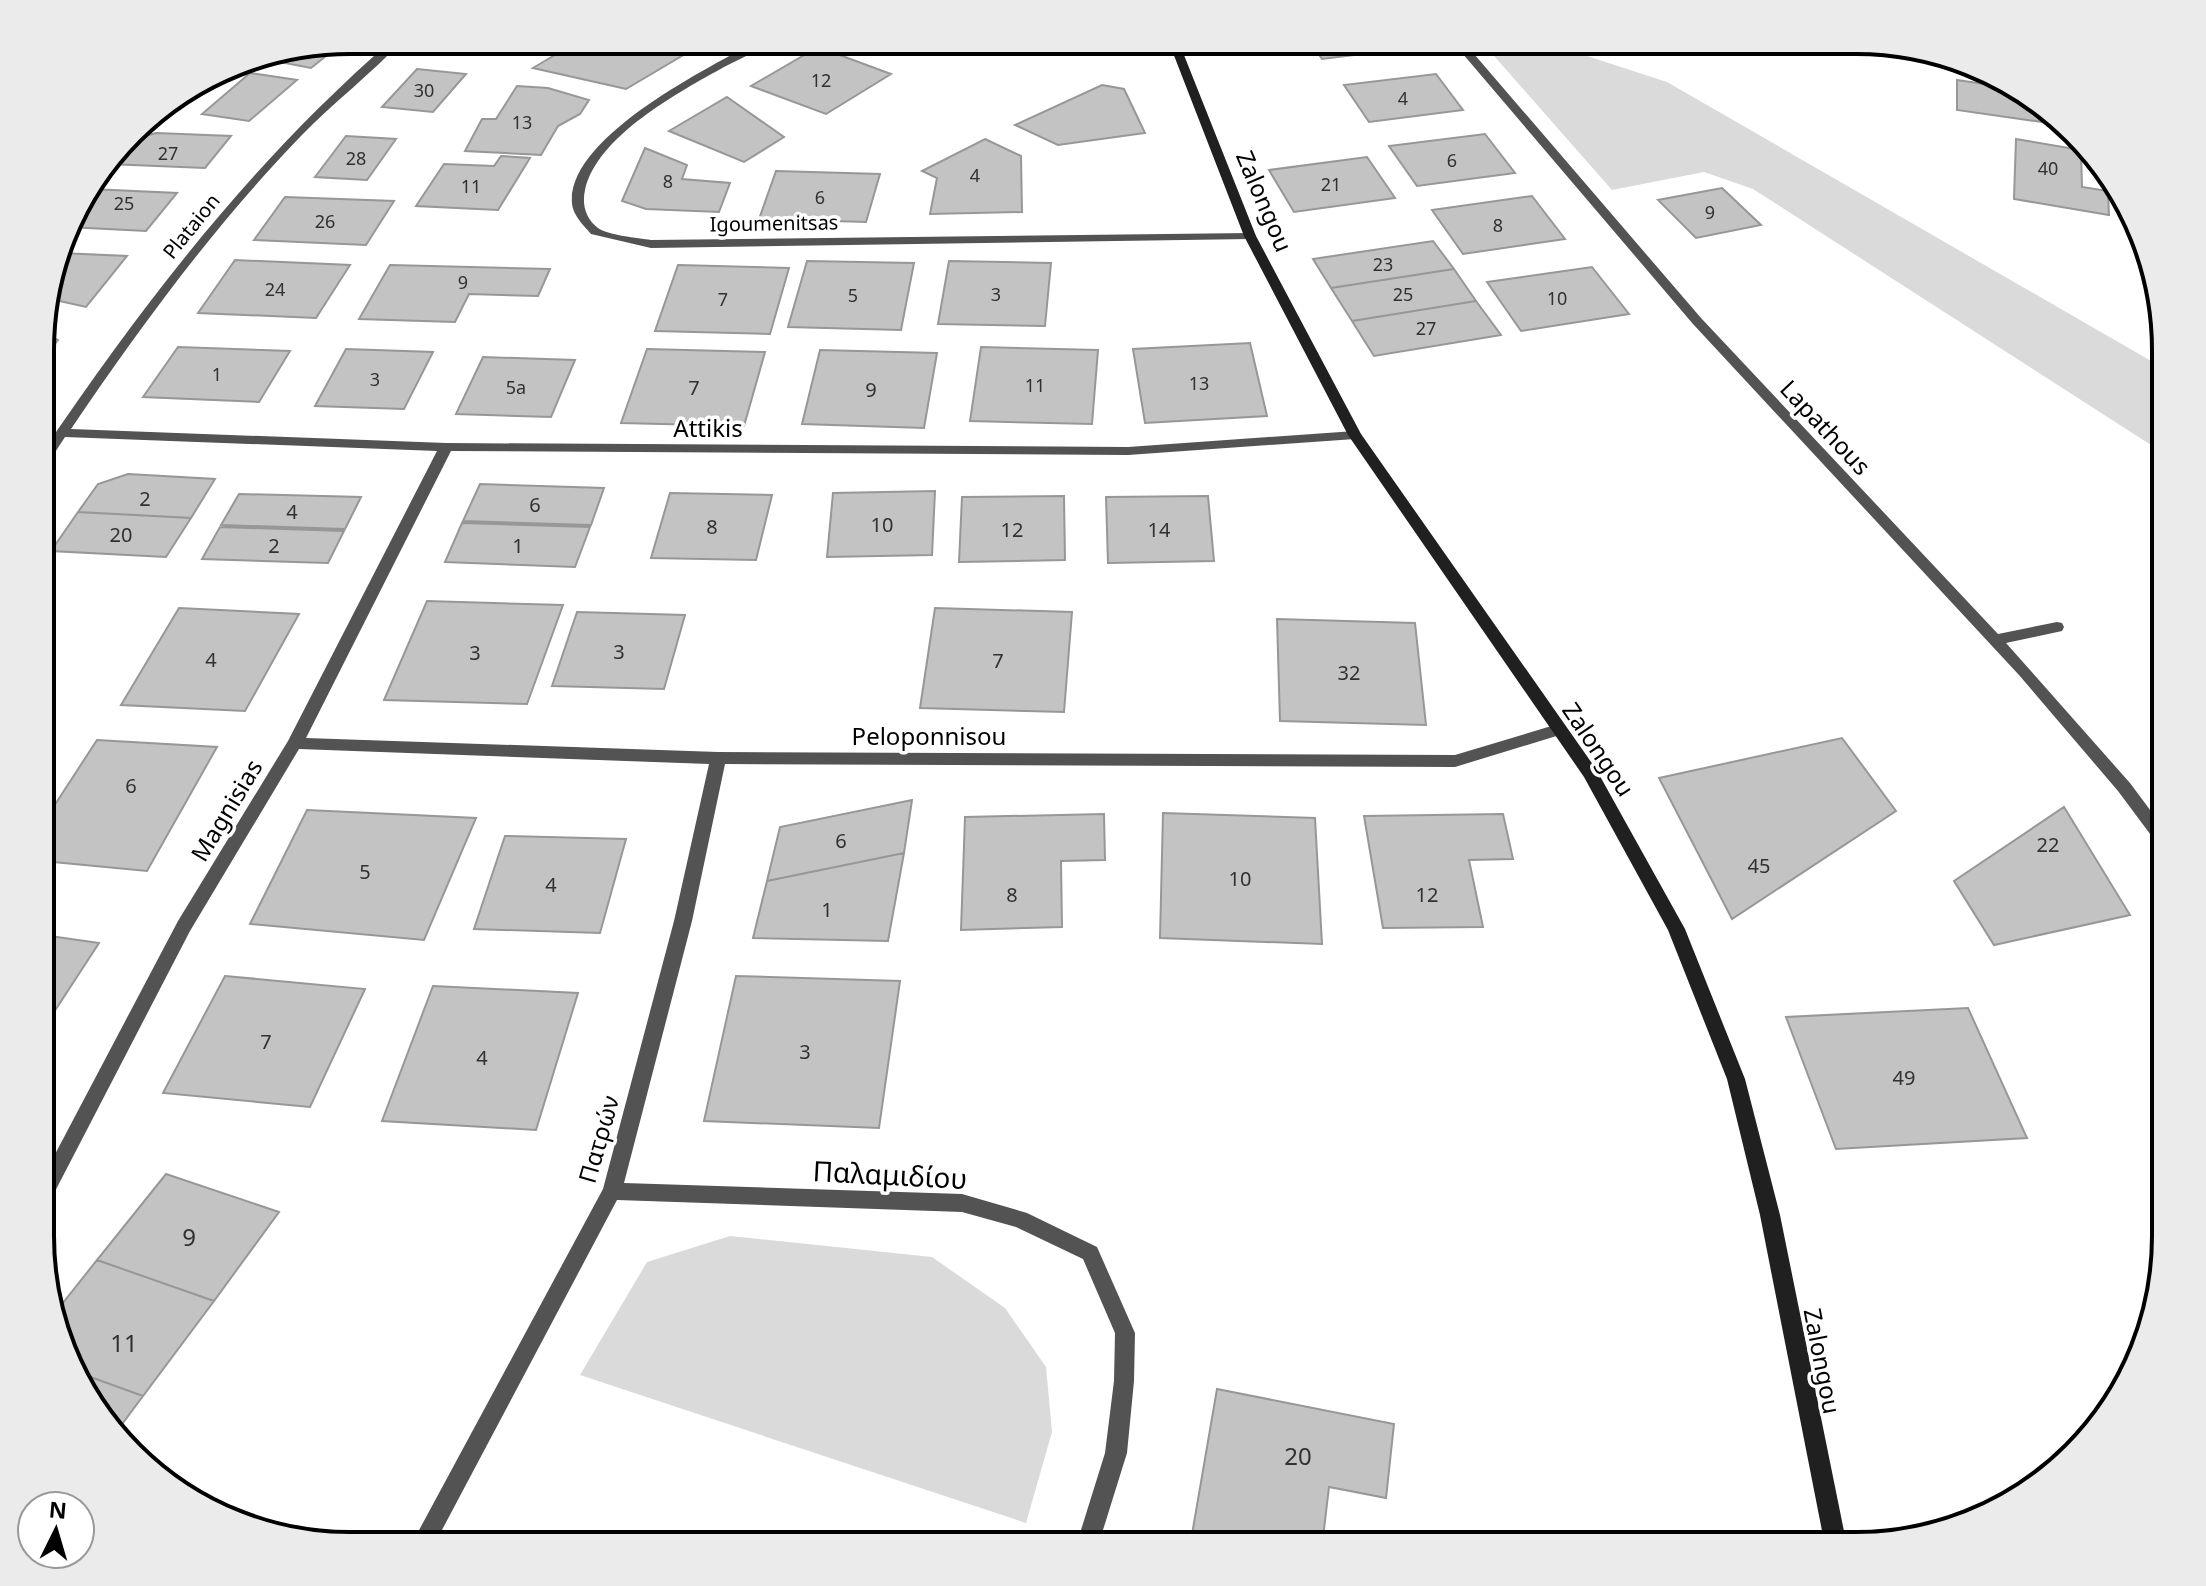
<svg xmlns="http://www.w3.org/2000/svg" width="2206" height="1586" font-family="'Noto Sans',sans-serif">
	<rect width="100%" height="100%" fill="#fff"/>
	<path fill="#dadada" d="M1480,40l61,1 126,41 498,287v85l-412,-265 -49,-17 -92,18z
		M730,1236l202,21 73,51 41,59 6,65 -26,91 -446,-148 67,-113z"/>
	<path fill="#c3c3c3" stroke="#979797" stroke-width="2" d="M438,40h59l-14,12 -48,-10z
		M639,40l41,1 -9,9 14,4 -59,35 -93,-21 27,-16 30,3 41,-10z
		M1309,40h98l5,8 -90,11z
		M345,41l-34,27 -37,-7 11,-8z
		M818,47l73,27 -65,40 -75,-28z
		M417,69l49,5 -33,38 -51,-5z
		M250,73l47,7 -48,41 -47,-7z
		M1436,74l27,36 -94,12 -25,-37z
		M1957,80l62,9 16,9v8l14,2 6,9 1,7 -99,-14z
		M1102,85l22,4 21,44 -87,12 -43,-20z
		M517,86l31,2 41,12 -9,14 -22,12 -17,29 -76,-4 17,-32h14z
		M727,97l57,40 -40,25 -75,-31z
		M156,133l75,3 -26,32 -96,-4 18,-23z
		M1485,134l30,39 -98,13 -28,-40z
		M346,136l50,3 -29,41 -52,-3z
		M985,139l36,17 1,56 -92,2 7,-36 -15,-7z
		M2016,139l65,11 1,37 26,4 1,24 -95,-16z
		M645,148l42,17 -5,14 48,4 -11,29 -73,-3 -24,-8z
		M501,156l29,2 -32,52 -82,-4 28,-42 50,2z
		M1367,157l28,41 -101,14 -25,-42z
		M776,171l104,3 -14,48 -107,-3z
		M1722,188l39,37 -65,13 -38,-38z
		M90,189l87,4 -31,38 -78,-4 4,-15z
		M1532,196l33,43 -102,15 -31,-44z
		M285,197l109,4 -28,44 -112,-5z
		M1433,241l21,28 -123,19 -18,-29z
		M60,253l67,3 -41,51 -40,-9z
		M235,260l115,5 -34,53 -118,-5z
		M807,261l107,2 -13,67 -113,-3z
		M949,261l102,2 -6,63 -107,-2z
		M390,265l160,4 -12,27 -69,-2 -14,28 -96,-3z
		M678,265l111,3 -19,66 -115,-3z
		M1592,267l37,47 -108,17 -34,-49z
		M1454,269l22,32 -124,20 -21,-33z
		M1476,301l25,34 -127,21 -22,-35z
		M43,332l15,8 -15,18z
		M1250,343l17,73 -122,7 -12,-74z
		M178,347l112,4 -31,51 -116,-5z
		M981,347l117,3 -6,74 -122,-3z
		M346,349l87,3 -29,57 -89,-3z
		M647,349l118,3 -21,74 -123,-3z
		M820,350l117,3 -13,75 -122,-4z
		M483,357l92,3 -24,57 -95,-3z
		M128,474l87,5 -24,39 -113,-6 20,-28z
		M480,484l124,4 -13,37 -128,-4z
		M935,491l-3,64 -105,2 6,-64z
		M670,493l102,2 -16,65 -105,-2z
		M239,494l122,3 -16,32 -124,-4z
		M1064,496l1,64 -106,2 3,-65z
		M1208,496l6,65 -106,2 -2,-66z
		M78,512l113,6 -25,39 -115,-6z
		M462,523l128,4 -15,40 -130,-5z
		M220,527l124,4 -16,32 -126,-4z
		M427,601l136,4 -36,99 -143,-4z
		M179,608l120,6 -54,97 -124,-6z
		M935,608l137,4 -8,100 -144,-4z
		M577,612l108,3 -21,74 -112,-3z
		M1277,619l138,4 11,102 -146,-4z
		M1842,738l54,73 -164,108 -73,-141z
		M97,740l120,7 -70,124 -104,-10v-38z
		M912,800l-8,53 -137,28 13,-54z
		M2064,807l66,108 -136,30 -40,-64z
		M307,810l169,8 -52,122 -174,-16z
		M1163,813l152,5 7,126 -162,-6z
		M1104,814l1,46 -44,1 1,66 -101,3 4,-113z
		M1503,814l10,45 -44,1 14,67 -100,1 -19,-112z
		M505,836l121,3 -26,94 -126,-4z
		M904,853l-16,88 -135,-3 14,-57z
		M43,935l56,8 -56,86z
		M225,976l140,13 -55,118 -147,-14z
		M736,976l164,5 -21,147 -175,-7z
		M433,986l145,7 -42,137 -154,-9z
		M1968,1008l59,130 -191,11 -50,-132z
		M166,1174l113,38 -65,89 -117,-41z
		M97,1260l117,41 -71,95 -69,-25 -19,-58z
		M74,1371l69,25 -26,35 -36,-40z
		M1217,1389l177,35 -8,74 -57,-11 -7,59h-132z"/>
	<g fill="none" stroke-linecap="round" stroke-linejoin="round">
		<path fill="#535353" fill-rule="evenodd" d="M392,40h11c-32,34 -70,63 -102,96 -87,90 -161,191 -230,293l375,14 682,4 227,-16 7,4 -7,4 -227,16 -677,-4 -145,287 412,14 737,3 103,-31 8,6 -3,4 -108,33 -730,-3 -33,157 -68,262 338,11 65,19 70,34 38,86 -1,48 -7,72 -29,93h-22l29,-93 9,-72 1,-48 -32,-74 -67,-32 -54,-15 -345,-12 -183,345h-23l192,-356 71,-268 35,-157 -410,-15 -109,182 -140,270 -7,3v-27l135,-256 110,-180 149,-290 -372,-14 -17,26 -5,1v-13c105,-154 208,-288 349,-411z
			M759,40h13c-14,11 -32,19 -48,27 -45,25 -127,69 -139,123 -3,14 0,28 13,38 9,7 40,10 53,12l599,-7 6,3 -6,3 -599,9 -60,-14c-7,-8 -18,-19 -19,-30 -6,-67 138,-137 187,-164z
			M1451,40h11l239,278 297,316 59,-12 5,1 2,4 -2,4 -56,12 124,140 35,47v18l-6,-2 -41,-55 -99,-116 -326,-351z"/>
		<path fill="#202020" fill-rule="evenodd" d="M1168,40h10l78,196 105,198 235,335 89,160 60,150 35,136 67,331h-22l-65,-331 -33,-136 -59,-149 -84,-153 -236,-342 -104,-199z"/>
	</g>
	<g text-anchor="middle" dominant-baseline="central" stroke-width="7" stroke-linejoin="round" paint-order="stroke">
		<g font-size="18" fill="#313131">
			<text x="821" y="80">12</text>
			<text x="424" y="90">30</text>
			<text x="1403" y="98">4</text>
			<text x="522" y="122">13</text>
			<text x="168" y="153">27</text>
			<text x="356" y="158">28</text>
			<text x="1452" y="160">6</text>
			<text x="2048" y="168">40</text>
			<text x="975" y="175">4</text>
			<text x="668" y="181">8</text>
			<text x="1331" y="184">21</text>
			<text x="471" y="186">11</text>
			<text x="820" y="197">6</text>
			<text x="124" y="203">25</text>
			<text x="1710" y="212">9</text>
			<text x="325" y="221">26</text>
			<text x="1498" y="225">8</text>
			<text x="1383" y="264">23</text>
			<text x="463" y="282">9</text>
			<text x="275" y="289">24</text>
			<text x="996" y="294">3</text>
			<text x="1403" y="294">25</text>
			<text x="853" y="295">5</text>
			<text x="1557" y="298">10</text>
			<text x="723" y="299">7</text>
			<text x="1426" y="328">27</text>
			<text x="217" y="374">1</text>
			<text x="375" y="379">3</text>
			<text x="1199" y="383">13</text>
			<text x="1035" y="385">11</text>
			<text x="516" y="387">5a</text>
		</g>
		<g font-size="20" fill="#000" stroke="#fff">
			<text transform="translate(774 223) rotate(-1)">Igoumenitsas</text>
			<text transform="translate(191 226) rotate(-51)">Plataion</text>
		</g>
		<g font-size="20" fill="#313131">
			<text x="694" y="387">7</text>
			<text x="871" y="389">9</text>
			<text x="145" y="498">2</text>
			<text x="535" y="504">6</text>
			<text x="292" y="511">4</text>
			<text x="882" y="524">10</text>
			<text x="712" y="526">8</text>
			<text x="1012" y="529">12</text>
			<text x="1159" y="529">14</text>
			<text x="121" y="534">20</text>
			<text x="274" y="545">2</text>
			<text x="518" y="545">1</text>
			<text x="619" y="651">3</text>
			<text x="475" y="652">3</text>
			<text x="211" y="659">4</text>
			<text x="998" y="660">7</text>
			<text x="1349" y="672">32</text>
			<text x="131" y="785">6</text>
			<text x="841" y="840">6</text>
			<text x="2048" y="844">22</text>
			<text x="1759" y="865">45</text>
			<text x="365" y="871">5</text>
			<text x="1240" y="878">10</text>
			<text x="551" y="884">4</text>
			<text x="1012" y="894">8</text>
			<text x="1427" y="894">12</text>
			<text x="827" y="909">1</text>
			<text x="266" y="1041">7</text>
			<text x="805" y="1051">3</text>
			<text x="482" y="1057">4</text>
			<text x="1904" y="1077">49</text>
		</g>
		<g font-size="24" fill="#000" stroke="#fff">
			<text transform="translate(1265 201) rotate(67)">Zalongou</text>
			<text x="708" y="427">Attikis</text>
			<text transform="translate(1826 427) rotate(47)">Lapathous</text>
			<text x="929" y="735">Peloponnisou</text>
			<text transform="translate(1599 749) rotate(56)">Zalongou</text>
			<text transform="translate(226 810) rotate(-59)">Magnisias</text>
			<text transform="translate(598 1139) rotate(-74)">Πατρών</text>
			<text transform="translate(1823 1361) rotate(79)">Zalongou</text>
		</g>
		<g font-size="24" fill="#313131">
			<text x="189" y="1236">9</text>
			<text x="124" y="1342">11</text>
			<text x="1298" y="1455">20</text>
		</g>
		<g font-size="28" fill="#000" stroke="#fff">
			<text transform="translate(890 1174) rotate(3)">Παλαμιδίου</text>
		</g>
	</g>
	<path d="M0 0H2206V1586H0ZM350 54H1856A296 296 0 0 1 2152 350V1236A296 296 0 0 1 1856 1532H350A296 296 0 0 1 54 1236V350A296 296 0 0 1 350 54Z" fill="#ebebeb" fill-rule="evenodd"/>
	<path fill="none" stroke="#000" stroke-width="4" d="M350 54H1856A296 296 0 0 1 2152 350V1236A296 296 0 0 1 1856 1532H350A296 296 0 0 1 54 1236V350A296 296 0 0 1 350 54Z"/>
	<g transform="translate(56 1530) rotate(5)"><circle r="38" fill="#ffffff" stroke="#999999" stroke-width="2"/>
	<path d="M0-6L14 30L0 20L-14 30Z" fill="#000000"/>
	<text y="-12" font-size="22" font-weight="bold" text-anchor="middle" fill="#000000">N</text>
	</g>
</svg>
